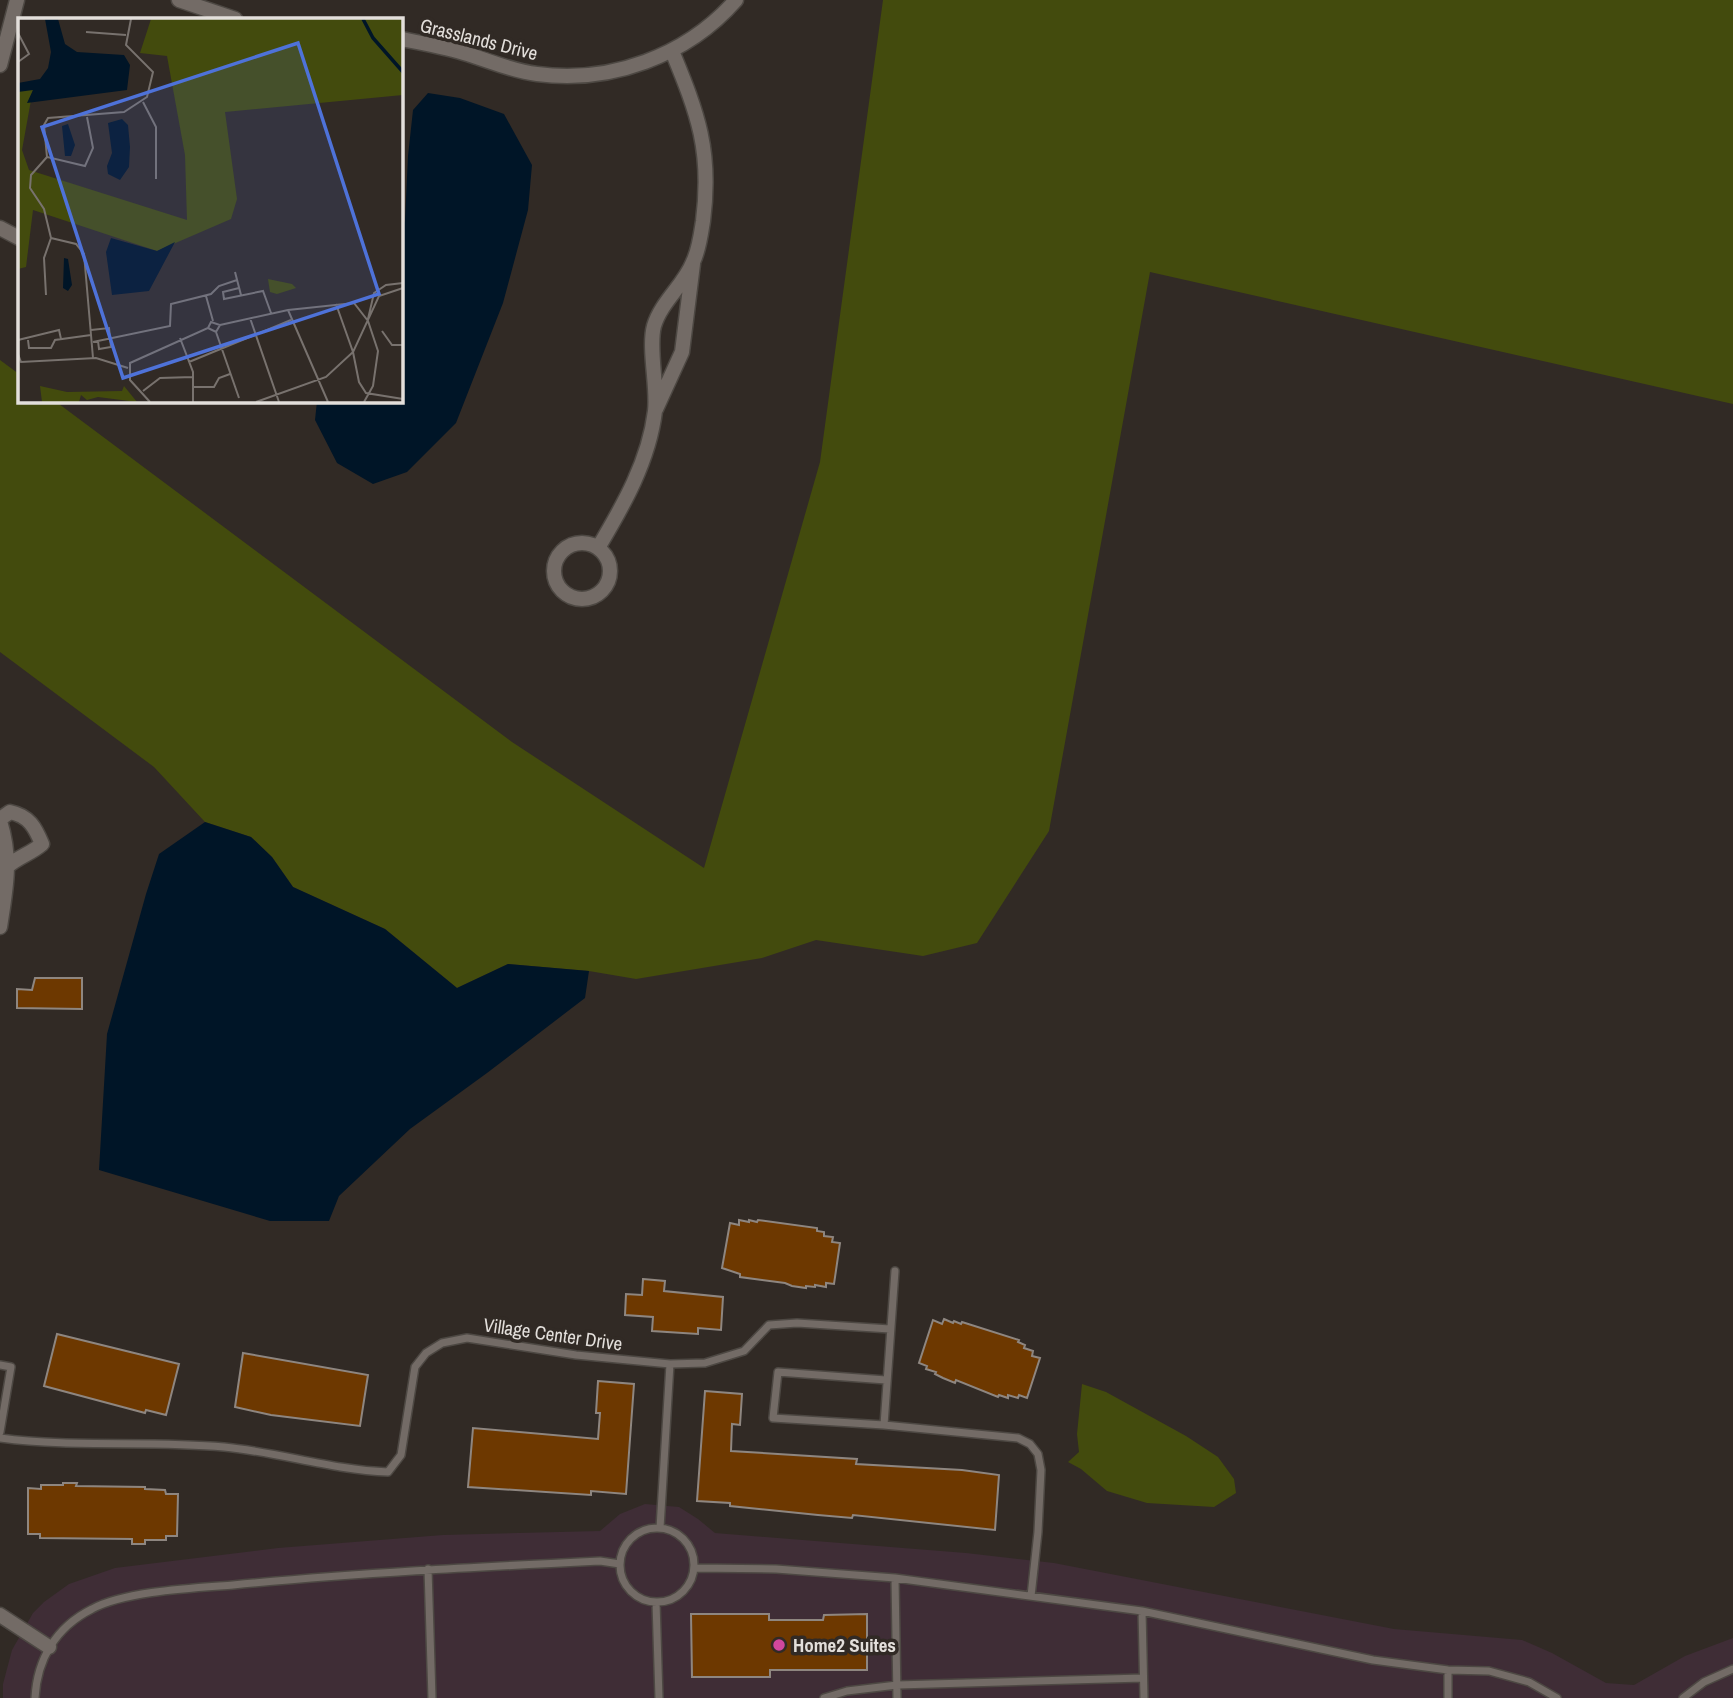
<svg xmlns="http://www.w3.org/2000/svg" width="1733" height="1698" font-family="'Archivo Narrow',sans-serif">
	<rect width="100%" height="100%" fill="#312a25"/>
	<path fill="#3f2d36" d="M645,1504l34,3 19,12 17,14 251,20 88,10 340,66 128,11 30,13 54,30 28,2 51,-29 48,-18v60h-1730v-14l9,-34 21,-37 11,-11 25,-18 46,-16 163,-20 165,-13 157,-4 20,-17z"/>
	<path fill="#434b0d" d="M883,0h850v404l-583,-132 -101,559 -72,112 -54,13 -107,-16 -54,18 -126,21 -47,-8 -81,-7 -51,24 -72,-59 -92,-42 -21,-30 -21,-20 -46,-15 -51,-55 -154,-115v-292l19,14v27h36l457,341 192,126 116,-406z
		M1082,1384l24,8 80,44 32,21 16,22 2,14 -22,14 -67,-4 -40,-12 -26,-22 -13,-7 11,-10 -2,-18z"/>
	<path fill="#001527" d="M428,93l32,5 44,16 28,51 -4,45 -25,93 -47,120 -49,49 -34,12 -36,-21 -22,-43 2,-19h84v-169l4,-12 3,-64 5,-46z
		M205,822l46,15 21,20 21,30 92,42 72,59 51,-24 81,7 -4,27 -98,75 -77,56 -71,67 -10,25h-59l-171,-51 8,-136 39,-140 13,-40z"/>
	<path fill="#6d3800" stroke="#8e8680" stroke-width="2" d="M35,978h47v31l-65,-1v-19l15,1z
		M739,1220l10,2v-2l8,2 1,-2 59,8v3l7,1v4l9,1 -1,5 8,1 -6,41 -8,-1v4l-11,-2v2l-9,-1v2l-14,-2 -7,-3 -45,-6v-3l-18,-6 8,-45 9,2z
		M643,1279l22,2 -1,10 59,6 -2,33 -23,-2v6l-46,-3 1,-14 -28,-2 1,-21 16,1z
		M944,1319l9,4 1,-2 7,3 1,-2 57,18 -1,2 7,3 -1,3 9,3 -1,5 8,2 -13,40 -8,-3 -1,3 -10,-3v3l-9,-3 -1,2 -42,-17 -1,3 -12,-5 -8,-4 1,-2 -10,-3 1,-3 -8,-3 14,-43 9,4z
		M57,1334l122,30 -13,51 -20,-5 -1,3 -101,-27z
		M243,1353l125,22 -8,51 -89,-11 -36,-8z
		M598,1381l36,3 -8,110 -35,-3v4l-123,-8 5,-59 125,11 2,-26h-4z
		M705,1391l37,3 -2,31 -8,-1 -1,27 126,8 -1,5 106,6 37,5 -4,55 -142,-15 -1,3 -34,-3 -88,-9v-3l-33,-2z
		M63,1483h14l-1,3 69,1v2l20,1 1,4h12l-1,42h-11v4h-21v4h-13v-5l-92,-1v-4h-12v-46l13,1v-4h22z
		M691,1614h78v6h54l1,-5 43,-1v56h-97v7h-78z"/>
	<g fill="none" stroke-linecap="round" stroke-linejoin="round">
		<defs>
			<path id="service" d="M0,1365l11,2 -11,65
				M886,1380l-108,-8 -5,46 111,7 134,13 12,6 8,10 3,16 -3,62 -7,64
				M884,1425l11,-154
				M0,1438c74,10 150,2 224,9 55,5 108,23 164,25l13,-17 14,-88 11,-14 16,-10 25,-5 109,17 94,9 35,-1 39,-12 25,-26 28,-2 93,6
				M660,1528l10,-164
				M620 1565a37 37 0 1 1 74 0a37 37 0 1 1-74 0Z
				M694,1568l82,1 119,9 247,33 231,49 75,10 41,1 40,11 28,16
				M428,1569l4,129
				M895,1578l2,120
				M656,1602l3,96
				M1142,1611l2,87
				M1448,1670v28
				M35,1698c2,-39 21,-71 57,-89 33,-18 102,-21 141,-24 122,-12 244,-18 367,-24l20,3
				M824,1698l23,-7 50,-6 246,-7
				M1683,1698l21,-16 29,-13"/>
			<path id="minor" d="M179,0l56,19
				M401,39c21,4 43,8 63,14 24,7 47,18 73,21 73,10 150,-18 199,-74
				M0,65l17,-65
				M0,228l19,10
				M656,409l26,-57 11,-88
				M554 571a28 28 0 1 1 56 0a28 28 0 1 1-56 0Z
				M598,548c25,-42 51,-87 57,-137 3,-23 -7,-63 -1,-85 7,-24 30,-41 39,-64 6,-12 8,-28 10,-41 9,-70 -5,-107 -31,-170
				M0,819l10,-7c19,4 25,15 32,32 -10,9 -24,13 -34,22
				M0,821c12,39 6,67 0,106
				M0,1615l49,32"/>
		</defs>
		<use href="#service" stroke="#4d4843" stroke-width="10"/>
		<use href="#minor" stroke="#4d4843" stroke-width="17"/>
		<use href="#service" stroke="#736b66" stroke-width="7"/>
		<use href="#minor" stroke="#736b66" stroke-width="14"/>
	</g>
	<circle fill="#d1479c" stroke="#312a25" stroke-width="2.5" cx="779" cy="1645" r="7"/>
	<g text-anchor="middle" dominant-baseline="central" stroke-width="7" stroke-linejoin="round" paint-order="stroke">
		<g font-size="19" fill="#e3dfdb" stroke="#312a25">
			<text transform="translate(479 39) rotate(14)">Grasslands Drive</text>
			<text transform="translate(553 1334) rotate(8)">Village Center Drive</text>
		</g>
		<g font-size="19" font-weight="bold" fill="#e3dfdb" stroke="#312a25" text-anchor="start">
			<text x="793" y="1645">Home2 Suites</text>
		</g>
	</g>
	<g transform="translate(18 18)">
		<rect width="385" height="385" fill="#312a25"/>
		<path d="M133,1h252v76l-178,17 12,87 -6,20 -74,32 -124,-41 -7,57 -8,2v-177l6,-3h9l-11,61 7,20 158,50 -2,-65 -18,-99 -27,-3zM250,261l24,5 4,4 -19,6 -7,-2zM22,368l27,6 55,-1 2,-5 13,16 -39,-5 -11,3 -6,-5 -2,7h-37z" fill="#434b0d"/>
		<path d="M27,1h13l7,25 12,8 47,3 6,10 -3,25 -100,13 6,-13 -15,2v-9l22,-4 8,-11 3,-16zM104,101l6,6 2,22 -1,20 -9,13 -12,-6 -1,-8 5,-13 -4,-30zM50,106l7,21 -4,11h-6l-3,-30zM93,220l46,13 18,-9 -26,49 -37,4 -6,-43zM46,240l4,1 4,26 -4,6 -5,-3z" fill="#001527"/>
		<path fill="none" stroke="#001527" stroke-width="3.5" d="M345,1l10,19 30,34"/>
		<path fill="none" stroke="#78726e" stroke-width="2" d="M68,14l40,3M0,44l11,-8 -11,-21M125,84l13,25v52M69,99l6,31 -8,18 -38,-9 -3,-32 4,-7 76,-6 23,-15 6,-25 -27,-27 5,-26M29,139l-16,18 -1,13 14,21 7,29M33,220l25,6 8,10 9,104M217,254l6,23M221,270l-16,4 1,7 39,-8 8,22M385,270l-24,8 -26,56 6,30 7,11 37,6M28,277l-2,-37 7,-20M188,278l7,25M270,292l40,92M232,300l29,84M350,301l6,-26 12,-8 17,-2M202,307l68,-15 66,-7 14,18 10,30 -5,35 -9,16M73,312l18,-2 2,19 -12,2 -1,-8M364,313l10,14h11M198,314l23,66M162,320l13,34v30M0,322l41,-10 2,9M10,322l1,8h22l4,-8 36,-5M75,324l77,-16 1,-22 40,-10 8,-8 18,-6M0,336l3,8 75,-4 32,10M171,344l102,-42M175,369h21l5,-9 11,-4M125,373l17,-13 33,-1M132,384l-20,-22v-17l78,-35 3,-6 9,3 -4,7 -8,-4M238,384l70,-25 27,-25 -17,-48"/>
		<path fill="#4e72d9" fill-opacity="0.15" stroke="#4e72d9" stroke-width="3.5" d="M280,25l81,251 -256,84 -81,-251z"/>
		<rect width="385" height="385" fill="none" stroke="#e3dfdb" stroke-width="3.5"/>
	</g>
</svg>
